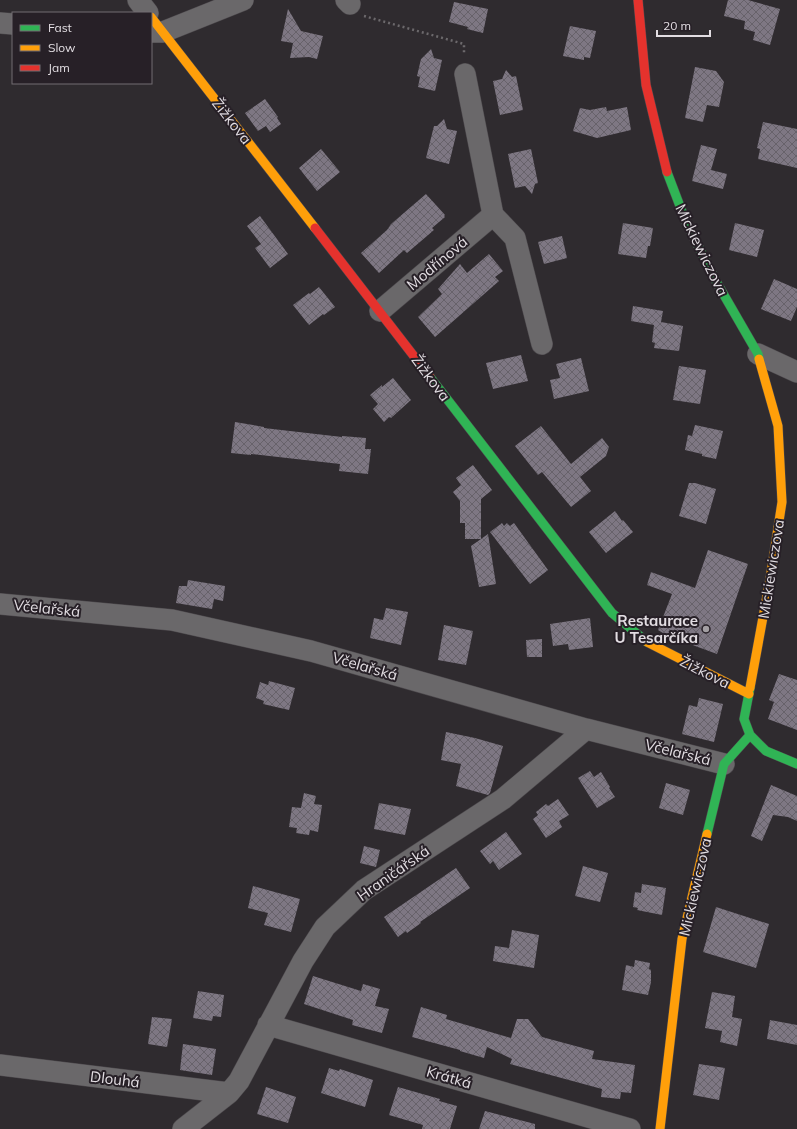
<svg xmlns="http://www.w3.org/2000/svg" width="797" height="1129" font-family="Mulish,sans-serif">
	<defs>
		<pattern id="building-cross-hatch" width="8" height="8" patternUnits="userSpaceOnUse"><rect width="8" height="8" fill="#7e7783"/><path d="M0 0l8 8M0 8l8-8" fill="none" stroke="#67626a"/></pattern>
	</defs>
	<rect width="100%" height="100%" fill="#2f2b2f"/>
	<path fill="url(#building-cross-hatch)" d="M728,0h20l32,9 -10,36 -17,-5 2,-8 -11,-3 1,-8 -21,-5z
		M454,2l34,7 -5,24 -16,-4 1,-2 -19,-5z
		M288,9l13,22 22,5 -6,23 -8,-2 -19,1 3,-15 -12,-2z
		M570,26l26,5 -6,27 -6,-1v3l-21,-4z
		M431,49l3,9 8,2 -7,31 -17,-4 2,-10 -3,-1 4,-17z
		M695,67l21,4 8,11 -5,25 -12,-2 -4,17 -18,-4z
		M506,70l6,7 4,-1 7,34 -23,5 -7,-34 9,-2z
		M265,99l13,18 -1,1 4,6 -11,8 -4,-6 -8,5 -13,-18z
		M606,107l1,4 20,-4 4,23 -34,8 -24,-7 7,-23 10,2z
		M444,119l3,10 10,2 -8,33 -23,-6 8,-32h3z
		M763,122l34,7v39l-39,-9 2,-10 -3,-1z
		M701,145l16,4 -6,21 16,4 -4,15 -31,-8z
		M321,149l19,23 -23,19 -18,-23z
		M531,149l7,34 -3,1 -3,10 -7,-8 -10,2 -7,-34z
		M426,194l19,21 -1,1 1,1 -13,11 2,2 -27,23 -3,-3 -25,23 -18,-20 26,-23 4,-6z
		M260,216l28,38 -18,14 -15,-20 6,-4 -14,-18z
		M623,223l30,5 -3,18h-2l-2,12 -28,-4z
		M735,223l29,7 -7,27 -28,-7z
		M562,236l5,22 -23,6 -6,-22z
		M489,254l14,17 -8,6 4,4 -64,56 -17,-20 24,-23 -4,-5 22,-25 7,9z
		M774,279l23,10v18l-6,14 -30,-12z
		M319,287l16,20 -11,8 -1,-1 -14,11 -16,-20 16,-12 1,1z
		M633,306l30,5 -2,11 22,4 -4,25 -25,-3 1,-5 -3,-1 2,-17 -23,-4z
		M521,355l7,26 -35,8 -7,-26z
		M581,358l8,33 -35,8 -4,-19 10,-2 -4,-14z
		M679,366l27,4 -6,34 -27,-4z
		M393,378l18,22 -20,18 -2,-1 -5,5 -11,-13 5,-5 -8,-9 12,-10v2z
		M235,422l29,5v1l78,9v-1l24,2 -1,11h6l-3,25 -29,-3 1,-7 -89,-10v1l-20,-2z
		M695,425l28,6 -7,28 -14,-3v-2l-17,-4 3,-15 4,1z
		M541,426l30,38 31,-26 7,9 -3,9 -26,21 11,14 -20,16 -29,-35 -4,3 -23,-29z
		M473,465l19,25 -11,9v40l7,-5 8,50 -17,3 -8,-41 10,-7h-16v-16h-5v-22l-7,-9 8,-7 -5,-7z
		M689,483h6l21,6 -10,35 -27,-8z
		M615,511l7,10 1,-1 10,12 -27,21 -17,-21z
		M502,523l2,3 3,-3 3,3 4,-3 34,47 -18,14 -40,-52z
		M708,550l40,14 -31,90 -49,-18 -10,-6 14,-36 -25,-9 4,-13 44,16z
		M188,580l37,6 -2,15 -9,-2 -2,10 -36,-6 3,-17h8z
		M386,608l22,4 -7,33 -31,-7 4,-20 9,2z
		M590,618l3,29 -24,3 -1,-6 -15,2 -3,-22z
		M444,625l29,6 -7,34 -28,-5z
		M542,639v18h-15l-1,-17z
		M779,674l18,6v50l-29,-11 6,-17 -5,-2z
		M269,681l26,7 -6,22 -26,-6 1,-3 -8,-3 4,-16 8,3z
		M699,698l24,6 -9,38 -32,-8 7,-29 8,2z
		M446,732l29,6 28,8 -13,47 -2,2 -32,-9 5,-22 -20,-4z
		M590,771l4,6 7,-5 9,15 -1,1 6,9 -18,11 -19,-30z
		M666,783l24,7 -7,25 -24,-7z
		M771,785l26,11v25l-9,-4 -15,-2 -11,26 -11,-5z
		M304,793l12,3 -2,8 8,1 -4,27 -8,-2 -1,5 -13,-2 1,-5 -8,-1 3,-20 9,1z
		M558,799l11,16 -10,6 3,6 -16,11 -13,-19 5,-4 -2,-3 10,-8 2,2z
		M379,803l32,6 -6,26 -31,-6z
		M506,832l16,22 -23,16 -6,-9 -3,3 -10,-13z
		M364,846l16,4 -4,17 -16,-4z
		M583,866l25,7 -8,29 -25,-6z
		M456,868l14,20 -50,34 1,1 -14,10 -1,-2 -8,6 -14,-20z
		M642,884l24,4 -4,27 -25,-5 1,-2 -5,-1 2,-15 6,1z
		M253,886l47,13 -9,33 -27,-7 4,-12 -20,-5z
		M716,907l53,17 -13,44 -53,-16z
		M512,930l27,5 -5,33 -41,-7 2,-15 14,2z
		M635,960l15,3 -1,6 2,1v12l-3,13 -26,-5 4,-25 8,2z
		M313,976l48,15 2,-7 17,5 -5,17 14,3 -7,24 -30,-8 1,-5 -49,-16z
		M198,991l26,4 -3,22 -8,-1 -1,5 -19,-3z
		M712,992l23,4 -3,21 10,2 -5,27 -17,-4 2,-11 -17,-3z
		M421,1007l26,8 -1,4 65,19 6,-19h11l14,18 52,14 -2,8 43,6 -4,28 -10,-1 -1,7 -19,-2 1,-8 -92,-25 2,-5 -25,-12 -3,11 -24,-7v-1l-48,-13z
		M152,1017l20,2 -5,28 -19,-3z
		M770,1020l27,5v20l-30,-6z
		M183,1044l33,5 -4,26 -32,-5z
		M699,1064l26,4 -6,32 -26,-5z
		M329,1068l10,3 1,-2 33,11 -8,27 -44,-14z
		M266,1087l30,10 -8,26 -31,-9z
		M398,1087l42,12 -1,2 18,5 -7,23h-28l1,-4 -34,-10z
		M485,1111l50,13v5h-56z"/>
	<g fill="none" stroke-linecap="round" stroke-linejoin="round">
		<defs>
			<path id="street" d="M138,0l10,13
				M346,0l4,4
				M0,23l13,1
				M151,32h12l80,-32
				M465,74l28,141
				M380,311l113,-96 22,23 27,106
				M758,354l39,18
				M0,604l172,16 139,31 275,78 138,35
				M268,1025l362,104
				M0,1065l229,28
				M183,1129l46,-36 10,-12 64,-120 22,-34 39,-37 139,-91 83,-70"/>
			<path id="fast" d="M667,172l19,50 31,61 41,71 1,5
				M430,377l182,236 35,29
				M750,688l-6,31 6,16 16,16 31,13
				M707,834l17,-70 26,-29"/>
			<path id="slow" d="M151,17l164,211
				M647,642l102,52
				M750,688l20,-109 12,-77 -4,-76 -19,-67
				M660,1129l22,-190 25,-105"/>
			<path id="jam" d="M638,0l8,85 21,87
				M315,228l115,149"/>
		</defs>
		<use href="#street" stroke="#4c484c" stroke-width="22"/>
		<use href="#fast" stroke="#4c484c" stroke-width="10"/>
		<use href="#slow" stroke="#4c484c" stroke-width="10"/>
		<use href="#jam" stroke="#4c484c" stroke-width="10"/>
		<path stroke="#6c696c" stroke-width="2.5" stroke-dasharray="2 3" stroke-linecap="butt" d="M364,16l100,28v11"/>
		<use href="#street" stroke="#6a686a" stroke-width="21"/>
		<use href="#fast" stroke="#30b455" stroke-width="9"/>
		<use href="#slow" stroke="#ff9f0a" stroke-width="9"/>
		<use href="#jam" stroke="#e5322d" stroke-width="9"/>
	</g>
	<circle fill="#a39fa3" stroke="#272027" stroke-width="1.5" cx="706" cy="629" r="4"/>
	<g text-anchor="middle" dominant-baseline="central" stroke-width="4" stroke-linejoin="round" paint-order="stroke">
		<g font-size="15" fill="#e2dde2" stroke="#272027">
			<text transform="translate(232 121) rotate(52)">Žižkova</text>
			<text transform="translate(702 250) rotate(64)">Mickiewiczova</text>
			<text transform="translate(437 263) rotate(-40)">Modřínová</text>
			<text transform="translate(431 378) rotate(53)">Žižkova</text>
			<text transform="translate(771 569) rotate(-81)">Mickiewiczova</text>
			<text transform="translate(47 608) rotate(6)">Včelařská</text>
			<text transform="translate(365 666) rotate(16)">Včelařská</text>
			<text transform="translate(705 672) rotate(27)">Žižkova</text>
			<text transform="translate(678 752) rotate(14)">Včelařská</text>
			<text transform="translate(393 873) rotate(-35)">Hraničářská</text>
			<text transform="translate(695 887) rotate(-77)">Mickiewiczova</text>
			<text transform="translate(449 1077) rotate(16)">Krátká</text>
			<text transform="translate(115 1079) rotate(7)">Dlouhá</text>
		</g>
		<g font-size="15" font-weight="bold" fill="#e2dde2" stroke="#272027" text-anchor="end">
			<text x="698" y="620">Restaurace<tspan x="698" dy="17">U Tesarčíka</tspan></text>
		</g>
	</g>
	<rect x="12" y="12" width="140" height="72" fill="#272027" stroke="#726c72"/>
	<rect x="20" y="25" width="20" height="6" fill="#30b455" stroke="#726c72"/>
	<text x="48" y="32" font-size="12" fill="#e2dde2">Fast</text>
	<rect x="20" y="45" width="20" height="6" fill="#ff9f0a" stroke="#726c72"/>
	<text x="48" y="52" font-size="12" fill="#e2dde2">Slow</text>
	<rect x="20" y="65" width="20" height="6" fill="#e5322d" stroke="#726c72"/>
	<text x="48" y="72" font-size="12" fill="#e2dde2">Jam</text>
	<path d="M657 30v6h53v-6" fill="none" stroke="#e2dde2" stroke-width="2"/>
	<text x="663" y="30" font-size="12" fill="#e2dde2" stroke="#272027" stroke-width="3" paint-order="stroke">20 m</text>
</svg>
